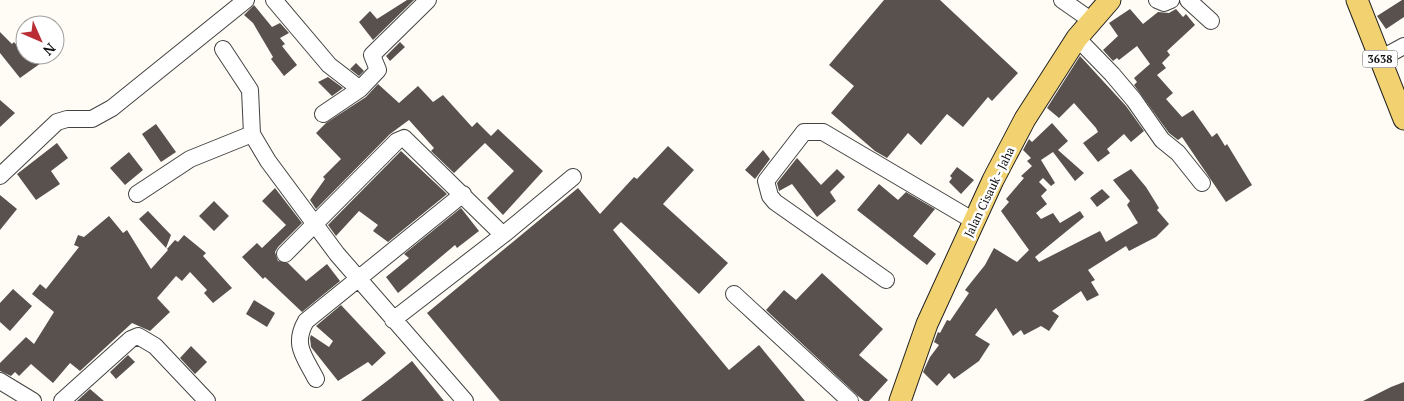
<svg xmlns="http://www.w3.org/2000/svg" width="1404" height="401" font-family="'PT Serif',serif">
	<rect width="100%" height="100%" fill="#fefcf4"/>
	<path fill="#59514d" d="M407,0h7l-41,40 -14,-18 11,-11 7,8z
		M884,0h56l78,73 -26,28 -4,-4 -25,30 -16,-13 -26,31 -13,-12 -21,25 -12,-7 -44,-38 23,-27 -25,-21z
		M1402,0h2v17l-18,12 -9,-13z
		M254,5l18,22 8,-4 9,10 -9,5 5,6 -3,2 15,19 -13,11 -13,-17 2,-2 -20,-34 -9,-8z
		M1130,9l13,15 15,-12 11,1 7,-4 7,8 3,-3 9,11 -28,26 3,4 -8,8 4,5 -9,7 16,18 -7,6 16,18 11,-7 19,27 5,-4 8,13 2,-2 25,41 -26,17 -44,-65 -4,3 -9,-7 -35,-48 3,-3 -3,-4 16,-14 -13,-18 -18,14 -2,-2 -4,3 -10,-11 15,-14 -9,-13z
		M0,32l12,12 2,-2 11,13h10l6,8 -21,15 -20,-25z
		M400,42l5,5 -15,14 -4,-5z
		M1080,56l46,50 18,25 -13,11 -7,-8 -17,15 3,4 -12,9 -15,-19 15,-11 -2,-4 -22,-25 -15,15 -12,-10z
		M356,63l8,8 -5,5 -9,-7z
		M328,77l15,11 -11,8 -14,-14z
		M378,84l21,19 19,-17 15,16 10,-7 29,32 5,-5 14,14 7,-7 45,42 -40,44 -16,-17 27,-27 -29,-28 -31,30 -23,-22 3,-3 -25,-28 -19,14 -74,75 -6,-9 15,-21 -2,-2 18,-18 -25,-26 10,-10 40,-26z
		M0,100l15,13 -15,14z
		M1052,123l16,18 -10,9 26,23 -9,8 -22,-29 -12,8 14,23 -4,3 -8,-8 -4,4 8,8 -6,6 6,8 -11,9 5,6 12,-6 7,10 20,-12 4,6 -49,40 4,5 61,-31 6,11 32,-19 -11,-18 3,-4 -17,-21 18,-11 15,18 13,21 -2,2 12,14 -13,13 -27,14 -3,-5 -38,24 7,10 -4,2 8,13 -12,6 -6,-10 -29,20 7,5 -10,15 -8,-5 -17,9 -3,-5 -8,6 -17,-28 -21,27 15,9 -11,17 -25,18 -5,-6 -12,13 -14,-14 7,-15 9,-12 -5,-3 4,-10 2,1 7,-13 3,1 19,-28 -4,-3 20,-25 9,-17 23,14 12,-12 -28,-39 8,-9 -3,-3 18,-21 -3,-2 11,-10 -5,-5 4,-3 -8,-8 6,-11 3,3z
		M156,124l20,28 -15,10 -19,-28z
		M57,143l11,15 -17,13 9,13 -24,16 -19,-26z
		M668,146l26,24 -31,34 65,59 -29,31 -78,-72 -8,8 116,140 30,-25 46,56h-305l-73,-88 151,-125 22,26 34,-37 3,2z
		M763,150l7,9 -15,20 -10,-9z
		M401,151l46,43 -59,48 -15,-11 5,-6 -19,-14 -23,25 -8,-11z
		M129,152l14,18 -18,15 -15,-17z
		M797,158l24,27 16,-16 8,8 -15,15 6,9 -19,16 -25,-33 -13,7 -2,-8z
		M957,167l17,13 -13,14 -12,-12 3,-4 -2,-2z
		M879,184l19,16 8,-8 29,17 -22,27 23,18 -9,11 -70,-55z
		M275,188l27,35 -24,24 -3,5 3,9 10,2 18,18 21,-17 13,17 -38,31 -37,-35 -2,2 -21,-22 15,-14 5,5 24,-23 -24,-24z
		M1102,189l8,8 -13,10 -7,-9z
		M0,195l17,14 -17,21z
		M214,201l15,15 -15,15 -15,-15z
		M461,208l18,23 -22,17 -2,-3 -57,48 -12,-16 23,-19 -5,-4z
		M148,211l23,24 -5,13 -27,-29z
		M109,216l14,17 4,-3 24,39 17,-19 -1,-1 8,-9 3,2 6,-7 22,18 -3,3 29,32 -19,15 -9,-10 3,-3 -17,-18 -8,9 -6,-5 -19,22 13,14 -20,19 -18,-8 -52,48 -10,-8 -17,20 -22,-19 -12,12 -4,-4 -4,4 -11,-5v-8l26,-26 8,7 20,-32 -22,-18 8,-10 6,5 33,-42 -5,-2 4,-10 6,2z
		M822,273l61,56 -24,26 29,25 -19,21h-5l-6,-5 -92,-86 18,-20 12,10z
		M13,289l19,17 -22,25 -10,-9v-19z
		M254,300l21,13 -8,14 -21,-13z
		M341,305l45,48 -14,13 -4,-4 -30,19 -27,-34 -1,-9 1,-3 18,12 4,-6 -17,-15z
		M191,346l16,16 -12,12 -15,-16z
		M128,355l7,7 -19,17 -6,-7z
		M412,361l32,40h-83l30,-23z
		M1404,382v19h-41l28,-14z
		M90,389l14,12h-27z"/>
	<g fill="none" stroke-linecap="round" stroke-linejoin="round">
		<defs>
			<path id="minor" d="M274,0l55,65 31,24 18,-19 -6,-15 56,-55
				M1062,0l30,21
				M1157,0l7,3 7,-3
				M1188,0l23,21
				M1077,38l35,36 22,26 28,40 16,13 24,30
				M223,49l27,41 2,44 16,27 69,93 128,147
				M1380,59l24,-13
				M323,114l37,-25
				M0,176l57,-54 10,-3h25l20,-11 134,-108
				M137,194l53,-35 62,-25
				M285,254l112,-113 7,-3 99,97
				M886,280l-111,-78 -5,-6 -4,-15 38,-49h19l151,89
				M734,294l116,107
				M393,320l110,-85 70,-58
				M316,379c-11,-22 -24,-34 -10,-58l157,-127
				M0,381l33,20
				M62,401l69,-62 7,-3 17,10 52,55"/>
			<path id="major" d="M1357,0l47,119
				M900,401l27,-77 66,-144 32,-61 52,-81 33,-38"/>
		</defs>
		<use href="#minor" stroke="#434343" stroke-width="18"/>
		<use href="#major" stroke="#212121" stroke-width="23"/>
		<use href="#minor" stroke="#fff" stroke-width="16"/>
		<use href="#major" stroke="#f2d270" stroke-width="21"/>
	</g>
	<g text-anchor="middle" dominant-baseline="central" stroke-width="5" stroke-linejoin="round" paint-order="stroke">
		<rect fill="#fff" stroke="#585858" stroke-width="1" x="1362.5" y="50.5" width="35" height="17" rx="4"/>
		<g font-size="11" font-weight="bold" fill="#101010">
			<text x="1380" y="59">3638</text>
		</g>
		<g font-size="12" fill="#101010" stroke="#fff">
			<text transform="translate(989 192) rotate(-64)">Jalan Cisauk - Jaha</text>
		</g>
	</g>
	<g transform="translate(40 40) rotate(135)"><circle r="24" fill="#ffffff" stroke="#9f9f9f"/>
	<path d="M0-4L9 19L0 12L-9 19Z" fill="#bb2d35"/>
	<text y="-8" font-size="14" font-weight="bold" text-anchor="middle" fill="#101010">N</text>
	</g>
</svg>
